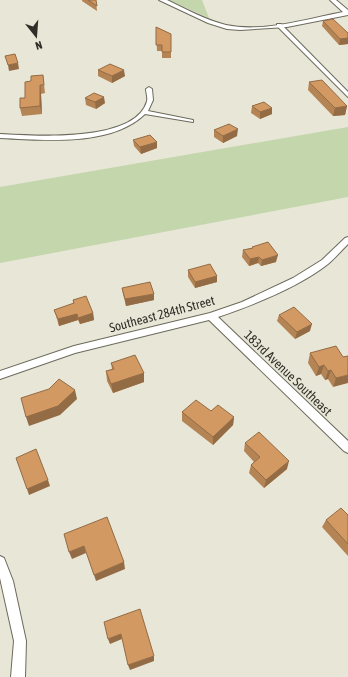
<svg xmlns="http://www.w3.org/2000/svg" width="348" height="677" font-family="'Asap Condensed',sans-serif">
	<rect width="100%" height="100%" fill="#e8e6d6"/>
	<path fill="#c3d6ac" d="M169,0h33l7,18z
		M348,127v70l-348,66v-76z"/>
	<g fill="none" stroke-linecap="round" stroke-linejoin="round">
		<defs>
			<path id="minor" d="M277,24h4l67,68v5l-71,-71z
				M149,87l3,2 1,11 -5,11 45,9v2l-48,-8c-34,33 -101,26 -145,24v-4c33,2 136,9 147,-33 1,-4 -1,-8 -1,-12z
				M348,237v7c-7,7 -13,14 -20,20 -29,23 -75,41 -110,53l130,124v12l-4,-2 -135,-131 -134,33 -75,26v-8l74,-25 136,-33 32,-11 51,-24 29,-18 23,-22z
				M0,556l4,2 9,23 13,60 -1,36h-14l3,-36 -14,-63z"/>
			<path id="tertiary" d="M159,0h8c19,9 38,20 59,25 37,8 80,-6 117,-13l-13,-12h6l12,10v5l-61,12 -47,3 -13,-1 -19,-6z"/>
		</defs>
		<use href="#minor" stroke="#6c6a5c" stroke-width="2"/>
		<use href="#tertiary" stroke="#6c6a5c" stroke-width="2"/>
		<use href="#minor" fill="#fff" fill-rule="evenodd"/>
		<use href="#tertiary" fill="#fff" fill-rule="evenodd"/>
	</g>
	<path fill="#b58455" d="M82,0h14l1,11 -15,-10z
		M323,21l25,12v11l-9,1 -17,-19z
		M156,27l15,7v24h-9v-7h-5z
		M98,70l27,6 -13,7 -14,-7z
		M43,75l2,18 -4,1 1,20 -20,2 -2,-8 5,-10 6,-17z
		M309,82l38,24 -2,9 -12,1 -25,-26z
		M85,98l20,5 -9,6 -10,-4z
		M252,106l20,8 -12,5 -9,-6z
		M214,130l23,6 -14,7 -9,-6z
		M133,140l24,8 -16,6 -7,-8z
		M252,247l24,15 -15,4 -3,-3 -9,3 -7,-9 1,-7 9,-2z
		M188,270l29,6v6l-22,6 -7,-11z
		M122,288l32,12 -28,6 -3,-12z
		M73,300l20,13 1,7 -14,4 -2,-4 -19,6 -3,-10 -2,-6 19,-6z
		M279,315l31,16 -15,8 -18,-18z
		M310,353l33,4 5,-1 -15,31 -5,-8 -3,1 -4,-6 -5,2 -8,-13z
		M111,363l33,19 -31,11 -6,-12 -1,-10 6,-2z
		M211,411l23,6 -1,8 -20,20 -31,-24v-9z
		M245,443l42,26 -23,19 -15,-15 2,-8 3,-3 -10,-11z
		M348,515v41l-26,-29 4,-7z"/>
	<path fill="#936b45" d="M348,38v6l-9,1 1,-6z
		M18,63l1,6 -10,2 -1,-6z
		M124,70l1,6 -13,7v-7z
		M40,85l1,9 1,20 -2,-8z
		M104,97l1,6 -9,6 -1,-7z
		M347,106l-2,9 -12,1 2,-8z
		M272,108v6l-12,5v-7z
		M238,129l-1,7 -14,7v-7z
		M157,142v6l-16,6 -1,-7z
		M278,255l-2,7 -15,4 1,-6z
		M259,257l-1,6 -9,3 1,-7z
		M217,276v6l-22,6v-6z
		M154,294v6l-28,6 -1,-7z
		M93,313l1,7 -14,4 -2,-6z
		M77,314l1,6 -19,6 -1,-7z
		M312,324l-2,7 -15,8 2,-7z
		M324,365l-3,9 -5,2 3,-9z
		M331,370l-3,9 -3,1 3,-9z
		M144,373v9l-31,11 -2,-9z
		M348,375v8l-15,4 3,-9z
		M75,390l2,9 -17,16 -31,11 -3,-9z
		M234,417l-1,8 -20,20v-8z
		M289,461l-2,8 -23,19 2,-8z
		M48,480l2,6 -21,9 -2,-6z
		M84,546l2,7 -14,6 -3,-7z
		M124,562l1,7 -29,12 -2,-6z
		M121,634l1,5 -12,5 -2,-5z
		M154,656v5l-24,9 -2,-5z"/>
	<path fill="#d29963" stroke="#936b45" d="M88,0h8l1,6z
		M333,19l15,14v5l-8,1 -17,-18z
		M156,27l15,7v18h-9v-7h-6z
		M15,54l3,9 -10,2 -3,-9z
		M110,64l14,6 -12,6 -14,-6z
		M43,75l1,10h-4v21l-20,2v-10h5v-16l6,-1v-5z
		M322,80l25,26 -12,2 -26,-26z
		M94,93l10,4 -9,5 -10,-4z
		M264,102l8,6 -12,4 -8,-6z
		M229,124l9,5 -15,7 -9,-6z
		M150,135l7,7 -17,5 -7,-7z
		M268,242l10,13 -16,5 -3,-3 -9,2 -7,-9 10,-2 -1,-1z
		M210,264l7,12 -22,6 -7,-12z
		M150,282l4,12 -29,5 -3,-11z
		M86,296l7,17 -15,5 -1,-4 -19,5 -4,-9 20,-7 -1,-3z
		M294,307l18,17 -15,8 -18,-17z
		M336,346l7,11 5,-1v19l-12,3 -5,-8 -3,1 -4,-6 -5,2 -9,-14z
		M135,355l9,18 -33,11 -5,-13 8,-2 -3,-6z
		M59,379l16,11 -17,16 -32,11 -5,-19 28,-9z
		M196,400l15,11 7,-6 16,12 -21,20 -31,-25z
		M259,432l30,29 -23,19 -15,-15 9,-8 -15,-14z
		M36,449l12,31 -21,9 -11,-31z
		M341,508l7,7v29l-22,-24z
		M107,517l17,45 -30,13 -10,-29 -15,6 -5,-18z
		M140,609l14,47 -26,9 -7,-31 -13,5 -4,-17z"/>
	<g text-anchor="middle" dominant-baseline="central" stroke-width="3" stroke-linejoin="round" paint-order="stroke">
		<g font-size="13" fill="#2f2e28" stroke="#e8e6d6">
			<text transform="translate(162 314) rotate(-15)">Southeast 284th Street</text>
			<text transform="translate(288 373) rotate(44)">183rd Avenue Southeast</text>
		</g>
	</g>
	<g transform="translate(36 36) rotate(163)" stroke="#e8e6d6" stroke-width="3" paint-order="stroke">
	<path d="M0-3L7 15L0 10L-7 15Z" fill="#2f2e28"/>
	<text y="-6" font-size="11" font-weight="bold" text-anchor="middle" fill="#2f2e28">N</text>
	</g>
</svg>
